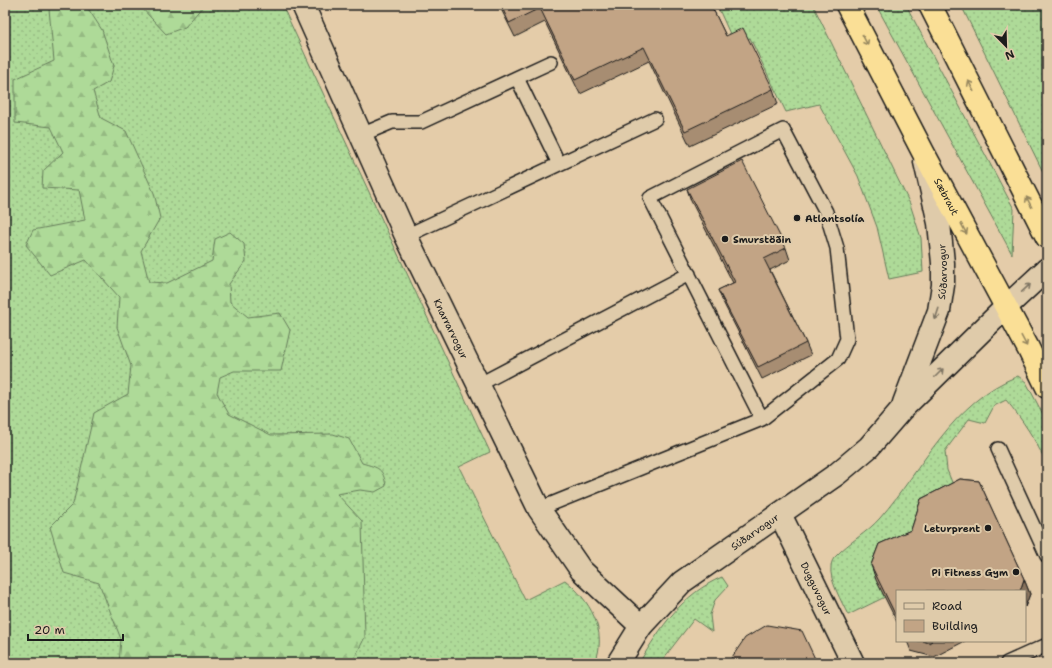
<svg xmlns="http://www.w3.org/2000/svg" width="1052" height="668" font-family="'Shantell Sans',sans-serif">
	<defs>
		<pattern id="grass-dots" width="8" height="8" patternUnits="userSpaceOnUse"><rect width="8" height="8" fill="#aeda98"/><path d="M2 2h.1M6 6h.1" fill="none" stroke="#95ba82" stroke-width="1.8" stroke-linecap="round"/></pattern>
		<pattern id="forest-firs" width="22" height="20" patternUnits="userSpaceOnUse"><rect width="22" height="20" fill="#aeda98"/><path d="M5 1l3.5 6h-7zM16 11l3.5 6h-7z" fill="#95ba82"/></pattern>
	</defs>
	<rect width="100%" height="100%" fill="#e4cca9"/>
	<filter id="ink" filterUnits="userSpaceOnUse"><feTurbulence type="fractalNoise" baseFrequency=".025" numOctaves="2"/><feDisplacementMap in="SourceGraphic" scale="8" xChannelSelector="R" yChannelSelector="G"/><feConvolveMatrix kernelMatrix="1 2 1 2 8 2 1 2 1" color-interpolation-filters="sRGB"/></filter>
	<g filter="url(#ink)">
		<path fill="url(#grass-dots)" stroke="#657b5a" d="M5,5h277l208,447 -31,15 66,133 40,-20c25,20 43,51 30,83h-590v-620l2,-11 -2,-3z
			M717,5h96l97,199 11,34 2,34 -34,7 -12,-52 -19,-51 -39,-72 -33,8 -36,-74 -15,7z
			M876,5h30l108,204 -2,45z
			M961,5h86v175z
			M1018,376l8,6 21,40v42c-11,-23 -24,-44 -41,-64l-12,6 -9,17 -16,-4 -24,32 2,19 11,27 -73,100 -37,18c-6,-13 -19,-35 -17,-48 0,-4 2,-9 5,-11 13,-14 31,-23 44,-38 43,-49 72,-117 138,-142z
			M722,577l6,9 -13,14 -5,15 2,17 -18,-13 -34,44h-21c22,-36 43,-69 83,-86z"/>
		<path fill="url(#forest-firs)" stroke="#657b5a" d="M56,5h18l15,5 13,20 12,36 -5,16 -16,9 8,27 25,13 28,62 6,25 -19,33 8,31 18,1 45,-22 3,-22 15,-7 14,12 2,17 -17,23 1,18 18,15 32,-4 10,17 -9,41h-47l-14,6 -3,16 12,21 42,21 62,-1 16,5 13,24c17,5 21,5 24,23l-11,6 -15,-2 -23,4 25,27 3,116 -13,26h-233l2,-24 -22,-56 -35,-10 -14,-46 23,-23 21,-91 34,-19 3,-28 -14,-39 2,-30 -33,-37 -36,15 -24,-30 7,-15 52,-10 -6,-30 -37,-2 1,-17 20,-19 -12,-25 -36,-4v-44l39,-18 -5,-52z
			M139,5h65l-19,22 -19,7z"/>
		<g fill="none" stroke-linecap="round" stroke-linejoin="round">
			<defs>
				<path id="service" d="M517,78l42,86
					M361,135l31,-13h29l130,-60
					M406,236l249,-117
					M478,385l211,-111
					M998,449l49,107
					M539,509l223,-90 76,-60 9,-20 -10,-91 -11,-36 -43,-82 -133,68 112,221
					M1007,663l40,-18"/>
				<g id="minor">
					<path id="s1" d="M303,5l103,231 133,273 42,61 60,56"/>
					<path id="s2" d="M904,403l35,-92 4,-26v-22l-4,-40 -14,-61"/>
					<path id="s3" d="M780,514l73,149"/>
					<path id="s4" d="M618,663l23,-37 41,-44 155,-108 32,-27 32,-37 105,-103 41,-38"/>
				</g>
				<g id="trunk">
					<path id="s5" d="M847,5l76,147 105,196 19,39"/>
					<path d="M930,5l117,232"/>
				</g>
			</defs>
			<use href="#service" stroke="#1c1c1c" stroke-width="16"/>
			<use href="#minor" stroke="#1c1c1c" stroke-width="25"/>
			<use href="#trunk" stroke="#1c1c1c" stroke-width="25"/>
			<use href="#service" stroke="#dfcbaa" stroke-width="13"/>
			<use href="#minor" stroke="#dfcbaa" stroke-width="22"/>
			<use href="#trunk" stroke="#fadf96" stroke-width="22"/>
		</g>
		<path fill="#a78d72" stroke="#1c1c1c" d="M499,5h212l15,31 47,53 5,15 -88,42 -41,-85 -69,33 -35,-72 -30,15z
			M687,189l99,59 4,12 -20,10 36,73 5,12 -49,24 -39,-77 -5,-12 15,-7 -42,-82z
			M960,479l19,2 45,98 6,15 -5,13v-16h-128v31l-21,-42 -5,-15 8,-21 32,-14 10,-31z
			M907,641h58l-31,16 -23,-6z"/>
		<path fill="#88735d" stroke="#1c1c1c" d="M1024,579l6,15 -5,13v-16h-5z"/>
		<path fill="#c2a485" stroke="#1c1c1c" d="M501,5h210l15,31 17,-8 30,61 -88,42 -41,-84 -69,33 -35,-72 -31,15z
			M742,161l44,87 -22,11 42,84 -48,24 -40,-77 17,-8 -48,-93z
			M960,479l19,2 45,98 -4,12h-123v27l-26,-53 8,-21 32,-14 10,-31z
			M767,625l35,6 15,32h-89l17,-25z
			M923,641h9l-3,2z"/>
		<defs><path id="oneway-shaft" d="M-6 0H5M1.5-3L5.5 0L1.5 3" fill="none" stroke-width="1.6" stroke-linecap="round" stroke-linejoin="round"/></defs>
		<g stroke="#96875f">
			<use href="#oneway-shaft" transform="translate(865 40) rotate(63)"/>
			<use href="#oneway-shaft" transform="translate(971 86) rotate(-117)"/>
			<use href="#oneway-shaft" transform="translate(1029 202) rotate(-117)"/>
			<use href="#oneway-shaft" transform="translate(964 229) rotate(62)"/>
			<use href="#oneway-shaft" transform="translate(1024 341) rotate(62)"/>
		</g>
		<g stroke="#7e7463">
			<use href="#oneway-shaft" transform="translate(1026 288) rotate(-43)"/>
			<use href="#oneway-shaft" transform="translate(937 314) rotate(108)"/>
			<use href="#oneway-shaft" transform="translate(939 373) rotate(-45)"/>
		</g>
	</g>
	<g fill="#1c1c1c" stroke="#dfcbaa" stroke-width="1.5">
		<circle cx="797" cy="218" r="4"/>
		<circle cx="725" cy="239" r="4"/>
		<circle cx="988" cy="528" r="4"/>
		<circle cx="1016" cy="572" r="4"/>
	</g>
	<g text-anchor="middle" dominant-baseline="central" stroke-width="4" stroke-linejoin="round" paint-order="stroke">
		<g font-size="10" fill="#1c1c1c" stroke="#dfcbaa">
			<text stroke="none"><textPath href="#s5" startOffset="216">Sæbraut</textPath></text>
			<text stroke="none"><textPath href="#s2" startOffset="138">Súðarvogur</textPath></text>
			<text stroke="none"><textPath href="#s1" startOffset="356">Knarrarvogur</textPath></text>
			<text stroke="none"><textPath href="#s4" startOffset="192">Súðarvogur</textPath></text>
			<text stroke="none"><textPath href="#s3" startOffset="83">Dugguvogur</textPath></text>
		</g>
		<g font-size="10" font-weight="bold" fill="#1c1c1c" stroke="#dfcbaa" text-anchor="start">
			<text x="805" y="218">Atlantsolía</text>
			<text x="733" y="239">Smurstöðin</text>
			<text x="980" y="528" text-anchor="end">Leturprent</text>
			<text x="1008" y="572" text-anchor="end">Pi Fitness Gym</text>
		</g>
	</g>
	<rect width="1052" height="668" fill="none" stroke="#dfcbaa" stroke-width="20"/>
	<rect x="10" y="10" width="1032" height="648" fill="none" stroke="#1c1c1c" stroke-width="1.5" filter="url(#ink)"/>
	<rect x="896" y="590" width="130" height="52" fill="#dfcbaa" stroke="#918571"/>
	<rect x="904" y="603" width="20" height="6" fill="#dfcbaa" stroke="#918571"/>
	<text x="932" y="610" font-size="12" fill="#1c1c1c">Road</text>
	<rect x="904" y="620" width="20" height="12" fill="#c2a485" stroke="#918571"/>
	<text x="932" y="630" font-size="12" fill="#1c1c1c">Building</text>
	<g transform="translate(1006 46) rotate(157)" stroke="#dfcbaa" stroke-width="3" paint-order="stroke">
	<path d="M0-3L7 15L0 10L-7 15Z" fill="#1c1c1c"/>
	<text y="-6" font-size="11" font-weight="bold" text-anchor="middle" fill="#1c1c1c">N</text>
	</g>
	<path d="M28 634v6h95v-6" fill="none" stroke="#1c1c1c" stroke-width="2"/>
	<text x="34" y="634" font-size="12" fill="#1c1c1c" stroke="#dfcbaa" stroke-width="3" paint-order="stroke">20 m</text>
</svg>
